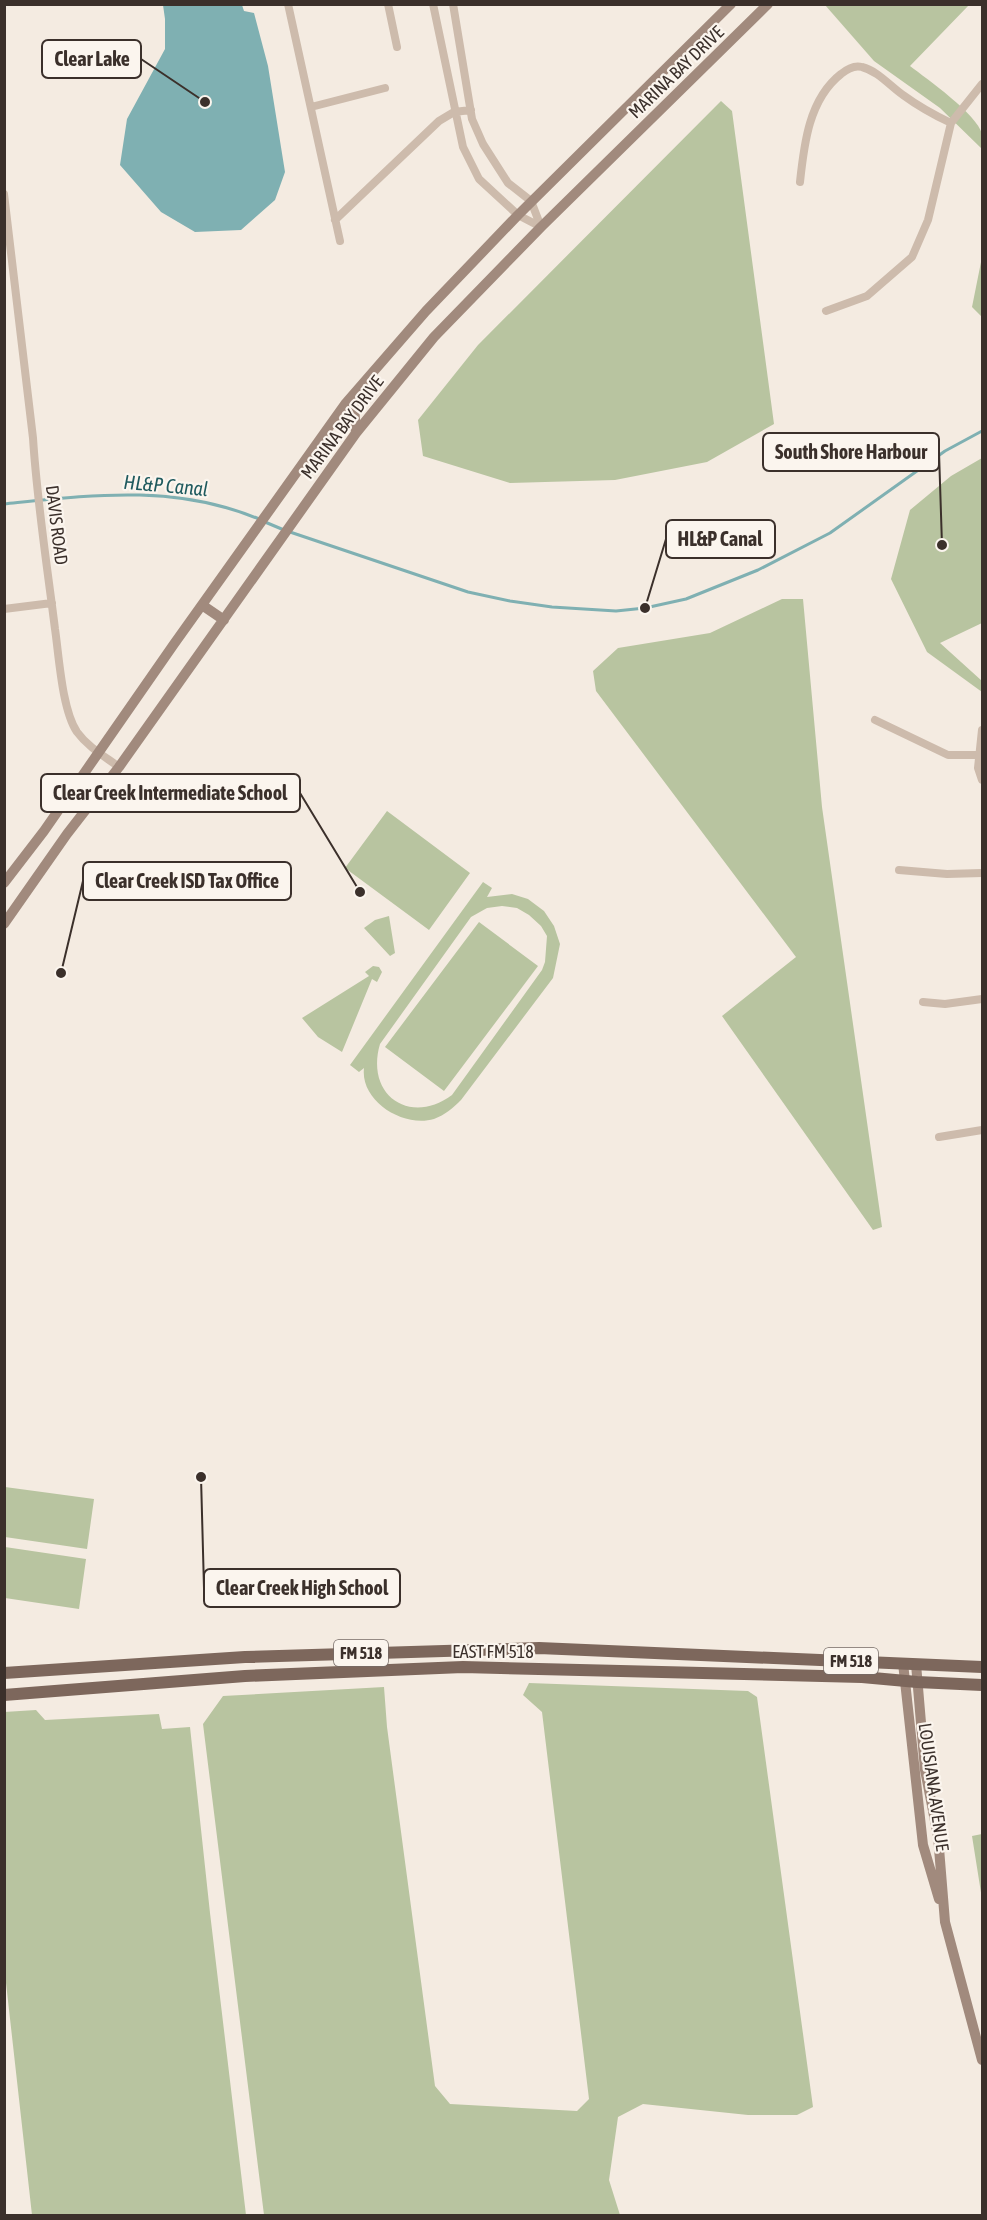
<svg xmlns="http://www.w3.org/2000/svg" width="987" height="2220" font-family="'Asap Condensed',sans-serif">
	<rect width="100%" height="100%" fill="#f4ebe1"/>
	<path fill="#b8c4a0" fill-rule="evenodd" d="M825,5h144l-59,61c17,13 67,48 72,68 2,4 0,10 0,15l-42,-41 -66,-47z
		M721,101l11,10 42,313 -67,38 -92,18 -105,3 -87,-27 -5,-36 60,-75z
		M982,257v60l-10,-10z
		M982,458v165l-42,20 42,38v11l-55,-40 -36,-73 19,-69 41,-34z
		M782,599h21l19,208 60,420 -9,3 -151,-214 74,-59 -200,-266 -3,-20 25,-23 92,-15z
		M387,811l83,62 -41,57 -84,-62z
		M483,882l9,6 -5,9 25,-3 16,5 16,12 10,15 6,18 -7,34 -92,122c-8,8 -16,15 -27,19 -31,9 -74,-18 -70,-51l-5,4 -9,-7zM502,906l15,2 12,7 12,11 6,10 -2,26 -3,8 -90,125c-42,31 -87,0 -72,-51l91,-127 16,-9z
		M389,916l6,37 -5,3 -26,-28 11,-8z
		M479,922l59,44 -94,125 -59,-44z
		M373,966l6,1 3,5 -5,10 -5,-3 -30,73 -24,-15 -16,-19 67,-42 -4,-4z
		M5,1487l89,12 -7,50 -82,-12z
		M5,1547l81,12 -7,50 -74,-11z
		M529,1683l219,8 9,6 56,410 -16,8h-49l-105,-11 -25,13 -9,63 11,35h-356l-61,-491 20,-28 161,-9 3,40 48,359 15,18 127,7 12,-12 -47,-387 -19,-17z
		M36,1710l9,10 114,-6 3,15 28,-2 20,186 36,302h-214l-28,-250v-253z
		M982,1834v65l-10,-63z"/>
	<path fill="#7fb0b2" d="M163,5h79l2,6 10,2 14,53 17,106 -10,28 -34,30 -46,2 -34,-20 -41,-47 7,-46 38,-70v-30z"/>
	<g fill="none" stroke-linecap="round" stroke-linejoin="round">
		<path stroke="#7fb0b2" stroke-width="3" d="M4,504c88,-9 171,-20 255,15
			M265,522l19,8
			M290,532l178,60 42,9 42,6 64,4 29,-3 41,-9 72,-29 72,-37 115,-82 37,-20"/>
		<path stroke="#cdbbac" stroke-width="8" d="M288,4l52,237
			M388,4l9,43
			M433,4l30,143 16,32 39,36 23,12
			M453,4l19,115 11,25 25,39 23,18 10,26
			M311,107l74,-19
			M800,182c4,-38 9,-83 41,-108 6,-5 14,-9 21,-7 16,4 28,19 41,28 15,11 31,20 48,28
			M4,194l29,244c4,64 14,127 22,191 4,27 7,81 22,103 11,15 27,24 42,35
			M335,220l104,-99 15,-9 17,-2
			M826,311l41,-15 45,-39 16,-37 23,-97 31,-39
			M4,609l48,-6
			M875,720l73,35h31
			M982,730l-4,38 4,12
			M899,870l48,4 35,-1
			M923,1002l22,2 37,-5
			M939,1137l43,-7"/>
		<path stroke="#a18a7d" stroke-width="10" d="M346,403l8,3 2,27
			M202,605l22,15
			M4,883l40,-52 130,-187 172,-241 80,-92 92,-96 213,-211
			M4,924l63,-90 52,-67 237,-334 78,-96 107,-110 227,-223
			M903,1663l20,182 16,54
			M916,1664l9,106 13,66 7,86 37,138"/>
		<path stroke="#7d675c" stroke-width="12" d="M4,1673l241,-16 294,-9 443,19
			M4,1695l241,-19 218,-9 399,10 55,5 65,3"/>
	</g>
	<g text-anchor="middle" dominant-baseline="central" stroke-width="4.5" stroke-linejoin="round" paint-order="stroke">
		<g fill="#fbf5ee" stroke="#756b66" stroke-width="1.5">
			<rect x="334" y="1640" width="54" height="26" rx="4.5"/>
			<rect x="824" y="1648" width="54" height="26" rx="4.5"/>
		</g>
		<g font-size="16" font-weight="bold" fill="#3b302b">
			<text x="361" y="1653">FM 518</text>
			<text x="851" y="1661">FM 518</text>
		</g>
		<g font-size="18" fill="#3b302b" stroke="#fbf5ee">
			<text transform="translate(676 72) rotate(-44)">MARINA BAY DRIVE</text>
			<text transform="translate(342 427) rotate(-53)">MARINA BAY DRIVE</text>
			<text transform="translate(57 525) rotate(83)">DAVIS ROAD</text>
			<text x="493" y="1651">EAST FM 518</text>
			<text transform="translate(934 1787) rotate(82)">LOUISIANA AVENUE</text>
		</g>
		<g font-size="20" font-style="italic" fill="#1f5a5e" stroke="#fbf5ee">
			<text transform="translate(166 485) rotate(5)">HL&amp;P Canal</text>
		</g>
	</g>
	<path fill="none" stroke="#3b302b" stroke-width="2" d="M205 102L141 59M942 545L939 452M645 608L666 539M360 892L300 793M61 973L83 881M201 1477L204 1588"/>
	<g fill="#3b302b" stroke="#fbf5ee" stroke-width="2">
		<circle cx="205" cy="102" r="6"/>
		<circle cx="942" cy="545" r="6"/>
		<circle cx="645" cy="608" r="6"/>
		<circle cx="360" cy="892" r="6"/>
		<circle cx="61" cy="973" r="6"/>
		<circle cx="201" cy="1477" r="6"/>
	</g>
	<g fill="#fbf5ee" stroke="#3b302b" stroke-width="2">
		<rect x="42" y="40" width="99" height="38" rx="6"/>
		<rect x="763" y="433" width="176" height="38" rx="6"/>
		<rect x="666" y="520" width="109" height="38" rx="6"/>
		<rect x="41" y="774" width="259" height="38" rx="6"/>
		<rect x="83" y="862" width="208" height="38" rx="6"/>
		<rect x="204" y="1569" width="196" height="38" rx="6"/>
	</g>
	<g font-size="20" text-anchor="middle" font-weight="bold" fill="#3b302b">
		<text x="92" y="66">Clear Lake</text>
		<text x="851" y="459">South Shore Harbour</text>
		<text x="720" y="546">HL&amp;P Canal</text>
		<text x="170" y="800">Clear Creek Intermediate School</text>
		<text x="187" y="888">Clear Creek ISD Tax Office</text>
		<text x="302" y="1595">Clear Creek High School</text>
	</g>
	<rect width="987" height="2220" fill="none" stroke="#3b302b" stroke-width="12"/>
</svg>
